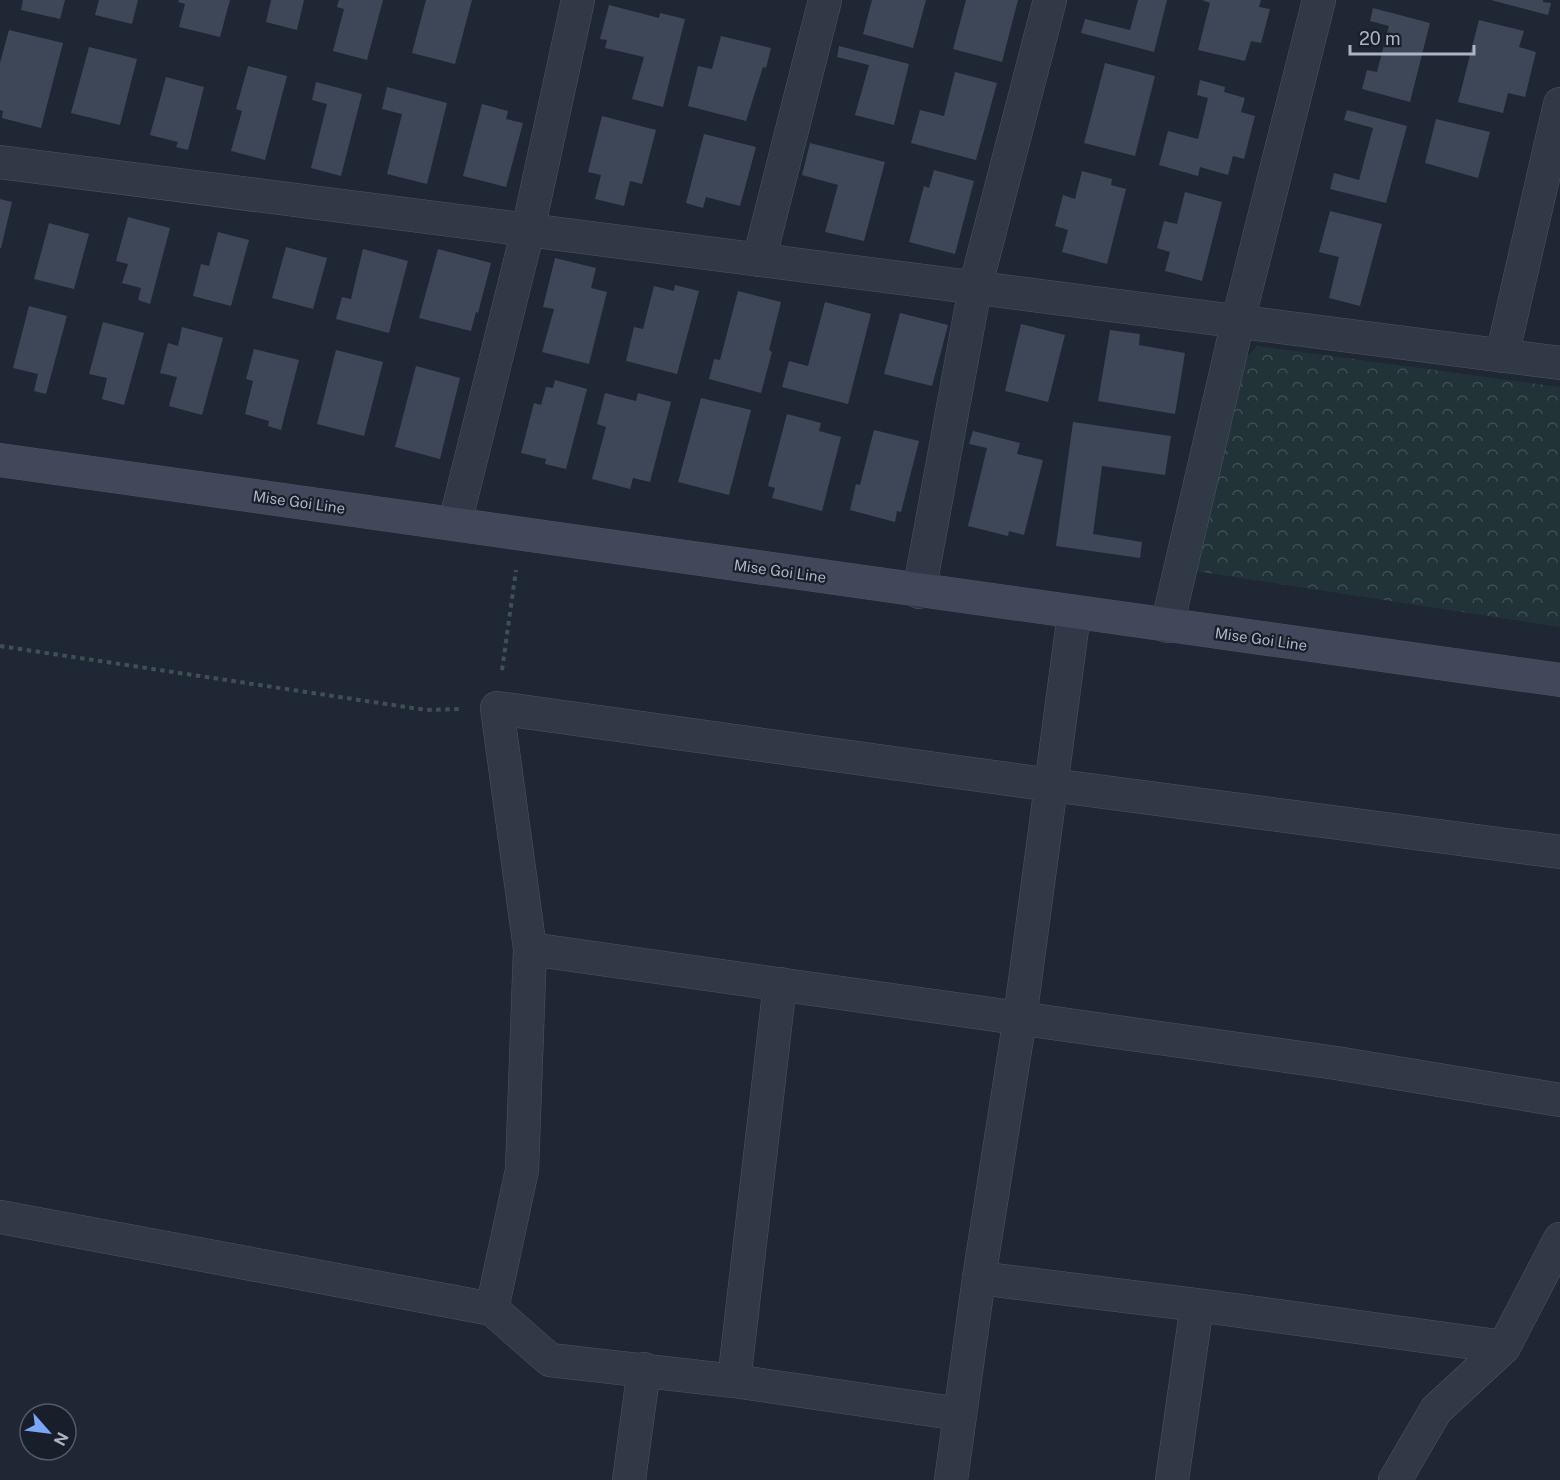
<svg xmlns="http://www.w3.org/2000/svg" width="1560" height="1480" font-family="'Public Sans',sans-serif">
	<defs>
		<pattern id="forest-crowns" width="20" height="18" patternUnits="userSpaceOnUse" patternTransform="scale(1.5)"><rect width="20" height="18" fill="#213336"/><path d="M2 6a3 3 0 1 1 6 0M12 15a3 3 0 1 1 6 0" fill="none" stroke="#3f4e51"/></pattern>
	</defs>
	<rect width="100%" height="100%" fill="#1f2735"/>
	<path fill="url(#forest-crowns)" d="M1257,346l303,41v240l-365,-56 44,-205z"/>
	<path fill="#3d4758" d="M23,0h42l-5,19 -39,-9z
		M99,0h39l-6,24 -37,-9z
		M179,0h51l-10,37 -41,-10 6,-23 -7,-2z
		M271,0h33l-7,30 -31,-8z
		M339,0h44l-16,60 -34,-9 11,-42 -7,-2z
		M426,0h46l-17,64 -43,-11z
		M872,0h54l-13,48 -50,-14z
		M966,0h52l-16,62 -49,-13z
		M1138,0h29l-13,52 -73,-19 4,-14 45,11z
		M1202,0h59l-2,7 11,2 -9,34 -10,-2 -6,20 -47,-11 12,-47z
		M1491,0h52v2l8,1 -3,12z
		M609,5l50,13 1,-5 25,6 -22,88 -31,-8 12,-42 -39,-9 2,-8 -7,-1z
		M1373,8l57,15 -20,79 -48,-13 5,-19 10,2 12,-46 -19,-5z
		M1479,20l45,11 -5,16 17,5 -11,45 -17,-4 -5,20 -45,-11z
		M9,30l54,13 -22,85 -39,-10 1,-7 -3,-1v-47z
		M721,36l50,12 -5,20 -3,-1 -17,54 -58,-15 10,-40 14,3z
		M839,46l70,18 -15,61 -39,-10 14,-50 -32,-8z
		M89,47l48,12 -17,66 -49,-12z
		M1105,63l50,13 -20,80 -51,-13z
		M248,66l39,10 -22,84 -34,-9 11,-40 -6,-2z
		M955,72l42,11 -21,77 -65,-17 9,-33 24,6z
		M166,77l38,10 -16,63 -12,-3 2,-5 -28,-7z
		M1200,80l25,7 -1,5 21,6 -4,14 14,4 -11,43 -11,-3 -5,19 -28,-8 -2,9 -39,-11 9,-34 30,8 10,-41 -11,-3z
		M316,82l46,12 -21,82 -30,-8 16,-64 -15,-4z
		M387,87l60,16 -20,81 -40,-10 15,-60 -20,-5z
		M482,104l26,7 -2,8 17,4 -17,64 -43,-11z
		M1347,110l60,16 -21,77 -56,-14 4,-16 25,7 14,-52 -29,-8z
		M602,116l54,14 -14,54 -12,-3 -6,25 -29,-7 6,-24 -13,-3z
		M1436,119l54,13 -12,46 -53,-15z
		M704,134l52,13 -16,59 -34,-9 -3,11 -17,-5z
		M810,143l75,19 -21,79 -39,-9 13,-47 -36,-10z
		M934,170l40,11 -19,73 -46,-12 15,-56 5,2z
		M1082,171l30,8 -1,6 15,4 -19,75 -45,-12 6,-22 -13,-4 8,-31 12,4z
		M1185,192l37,10 -20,79 -37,-10 5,-19 -13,-4 7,-27 13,3z
		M0,199l12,3 -11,46h-1z
		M1330,211l52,13 -22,82 -31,-8 10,-41 -20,-5z
		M128,217l42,11 -20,76 -12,-4 3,-12 -19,-5 6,-19 -12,-3z
		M49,223l40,11 -15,55 -40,-10z
		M218,232l31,8 -18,66 -38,-10 8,-32 8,2z
		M286,247l41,11 -14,51 -41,-11z
		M363,249l45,12 -19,72 -53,-14 6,-22 9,2z
		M438,249l53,14 -13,50 -2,-1 -5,19 -52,-13z
		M555,258l41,10 -5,20 16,4 -18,72 -47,-12 12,-43 -11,-2z
		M675,285l24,6 -22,83 -51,-13 8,-34 9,2 11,-43 20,5z
		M738,291l43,11 -12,48 3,2 -11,41 -52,-14 5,-20 6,1z
		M825,302l46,12 -23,90 -66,-17 7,-26 19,5z
		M29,306l38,10 -21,78 -12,-3 4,-17 -25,-6z
		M900,313l48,12 -16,61 -48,-12z
		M103,322l41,11 -20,72 -22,-6 5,-21 -18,-4z
		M1021,324l44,11 -17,67 -43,-11z
		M182,327l41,11 -21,77 -33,-9 8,-29 -17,-4 8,-30 10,3z
		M1110,330l30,4 -1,11 46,8 -10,61 -77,-13z
		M254,349l45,11 -18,70 -13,-4 1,-5 -24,-7 8,-33 -7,-2z
		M336,350l47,12 -19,74 -47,-12z
		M416,366l44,12 -20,81 -45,-12z
		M555,380l32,9 -21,80 -21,-5 1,-5 -25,-6 13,-50 7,2 5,-18 7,1z
		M605,393l31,8 2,-8 33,9 -21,80 -17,-4 -3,11 -38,-10 14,-52 -9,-3z
		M701,398l50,12 -22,85 -51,-13z
		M787,414l34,9 -2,8 22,6 -19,74 -50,-13 3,-10 -7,-2z
		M1073,422l98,14 -6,39 -63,-9 -9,68 49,8 -2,16 -84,-12z
		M874,430l45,11 -18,71 -4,-1 -2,11 -45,-12 6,-26 4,1z
		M973,431l47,12 -3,11 26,6 -19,75 -15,-4 -1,5 -40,-10 19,-78 -18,-4z"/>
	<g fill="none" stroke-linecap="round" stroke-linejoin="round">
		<defs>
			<path id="minor" d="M0,162l1560,201
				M759,260l66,-260
				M1502,356l58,-252
				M455,523l73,-293 50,-230
				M919,592l56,-304 75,-288
				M1167,626l71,-305 81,-321
				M530,949l806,114 224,37
				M0,1217l492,92
				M979,1278l218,27 307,42
				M734,1381l46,-397
				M960,1414l-226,-33 -184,-21 -58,-51 30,-139 8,-221 -33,-241 554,77 509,67
				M629,1480l15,-111
				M1172,1480l25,-175
				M1395,1480l41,-70 68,-63 56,-108"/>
			<path id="tertiary" d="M951,1480l28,-202 41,-260 54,-404"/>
			<path id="secondary" d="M0,460c520,72 1040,149 1560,220"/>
		</defs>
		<use href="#minor" stroke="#4d5461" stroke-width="34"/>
		<use href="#tertiary" stroke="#4d5461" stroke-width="34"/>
		<use href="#secondary" stroke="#4d5461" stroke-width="34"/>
		<path stroke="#3e5054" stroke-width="4" stroke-dasharray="4.5 4.5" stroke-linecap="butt" d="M0,646l426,64 33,-1
			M502,670l14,-100"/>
		<use href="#minor" stroke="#323946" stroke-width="33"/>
		<use href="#tertiary" stroke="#323946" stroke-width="33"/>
		<use href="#secondary" stroke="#404859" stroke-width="33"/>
	</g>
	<g text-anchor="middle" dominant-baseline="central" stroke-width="4.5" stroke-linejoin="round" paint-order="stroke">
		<g font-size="15" fill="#acb4c3" stroke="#181e2a">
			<text transform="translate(299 502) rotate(8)">Mise Goi Line</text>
			<text transform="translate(780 571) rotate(8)">Mise Goi Line</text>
			<text transform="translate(1261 639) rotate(8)">Mise Goi Line</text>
		</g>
	</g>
	<g transform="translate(48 1432) rotate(118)"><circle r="28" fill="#181e2a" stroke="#535a67" stroke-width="1.5"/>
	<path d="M0-4.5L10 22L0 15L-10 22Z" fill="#7ca6f8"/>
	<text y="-9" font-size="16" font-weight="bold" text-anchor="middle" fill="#acb4c3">N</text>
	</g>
	<path d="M1350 45v9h124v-9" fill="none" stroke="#acb4c3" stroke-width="3"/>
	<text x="1359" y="45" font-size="18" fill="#acb4c3" stroke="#181e2a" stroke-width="4.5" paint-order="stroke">20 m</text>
</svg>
